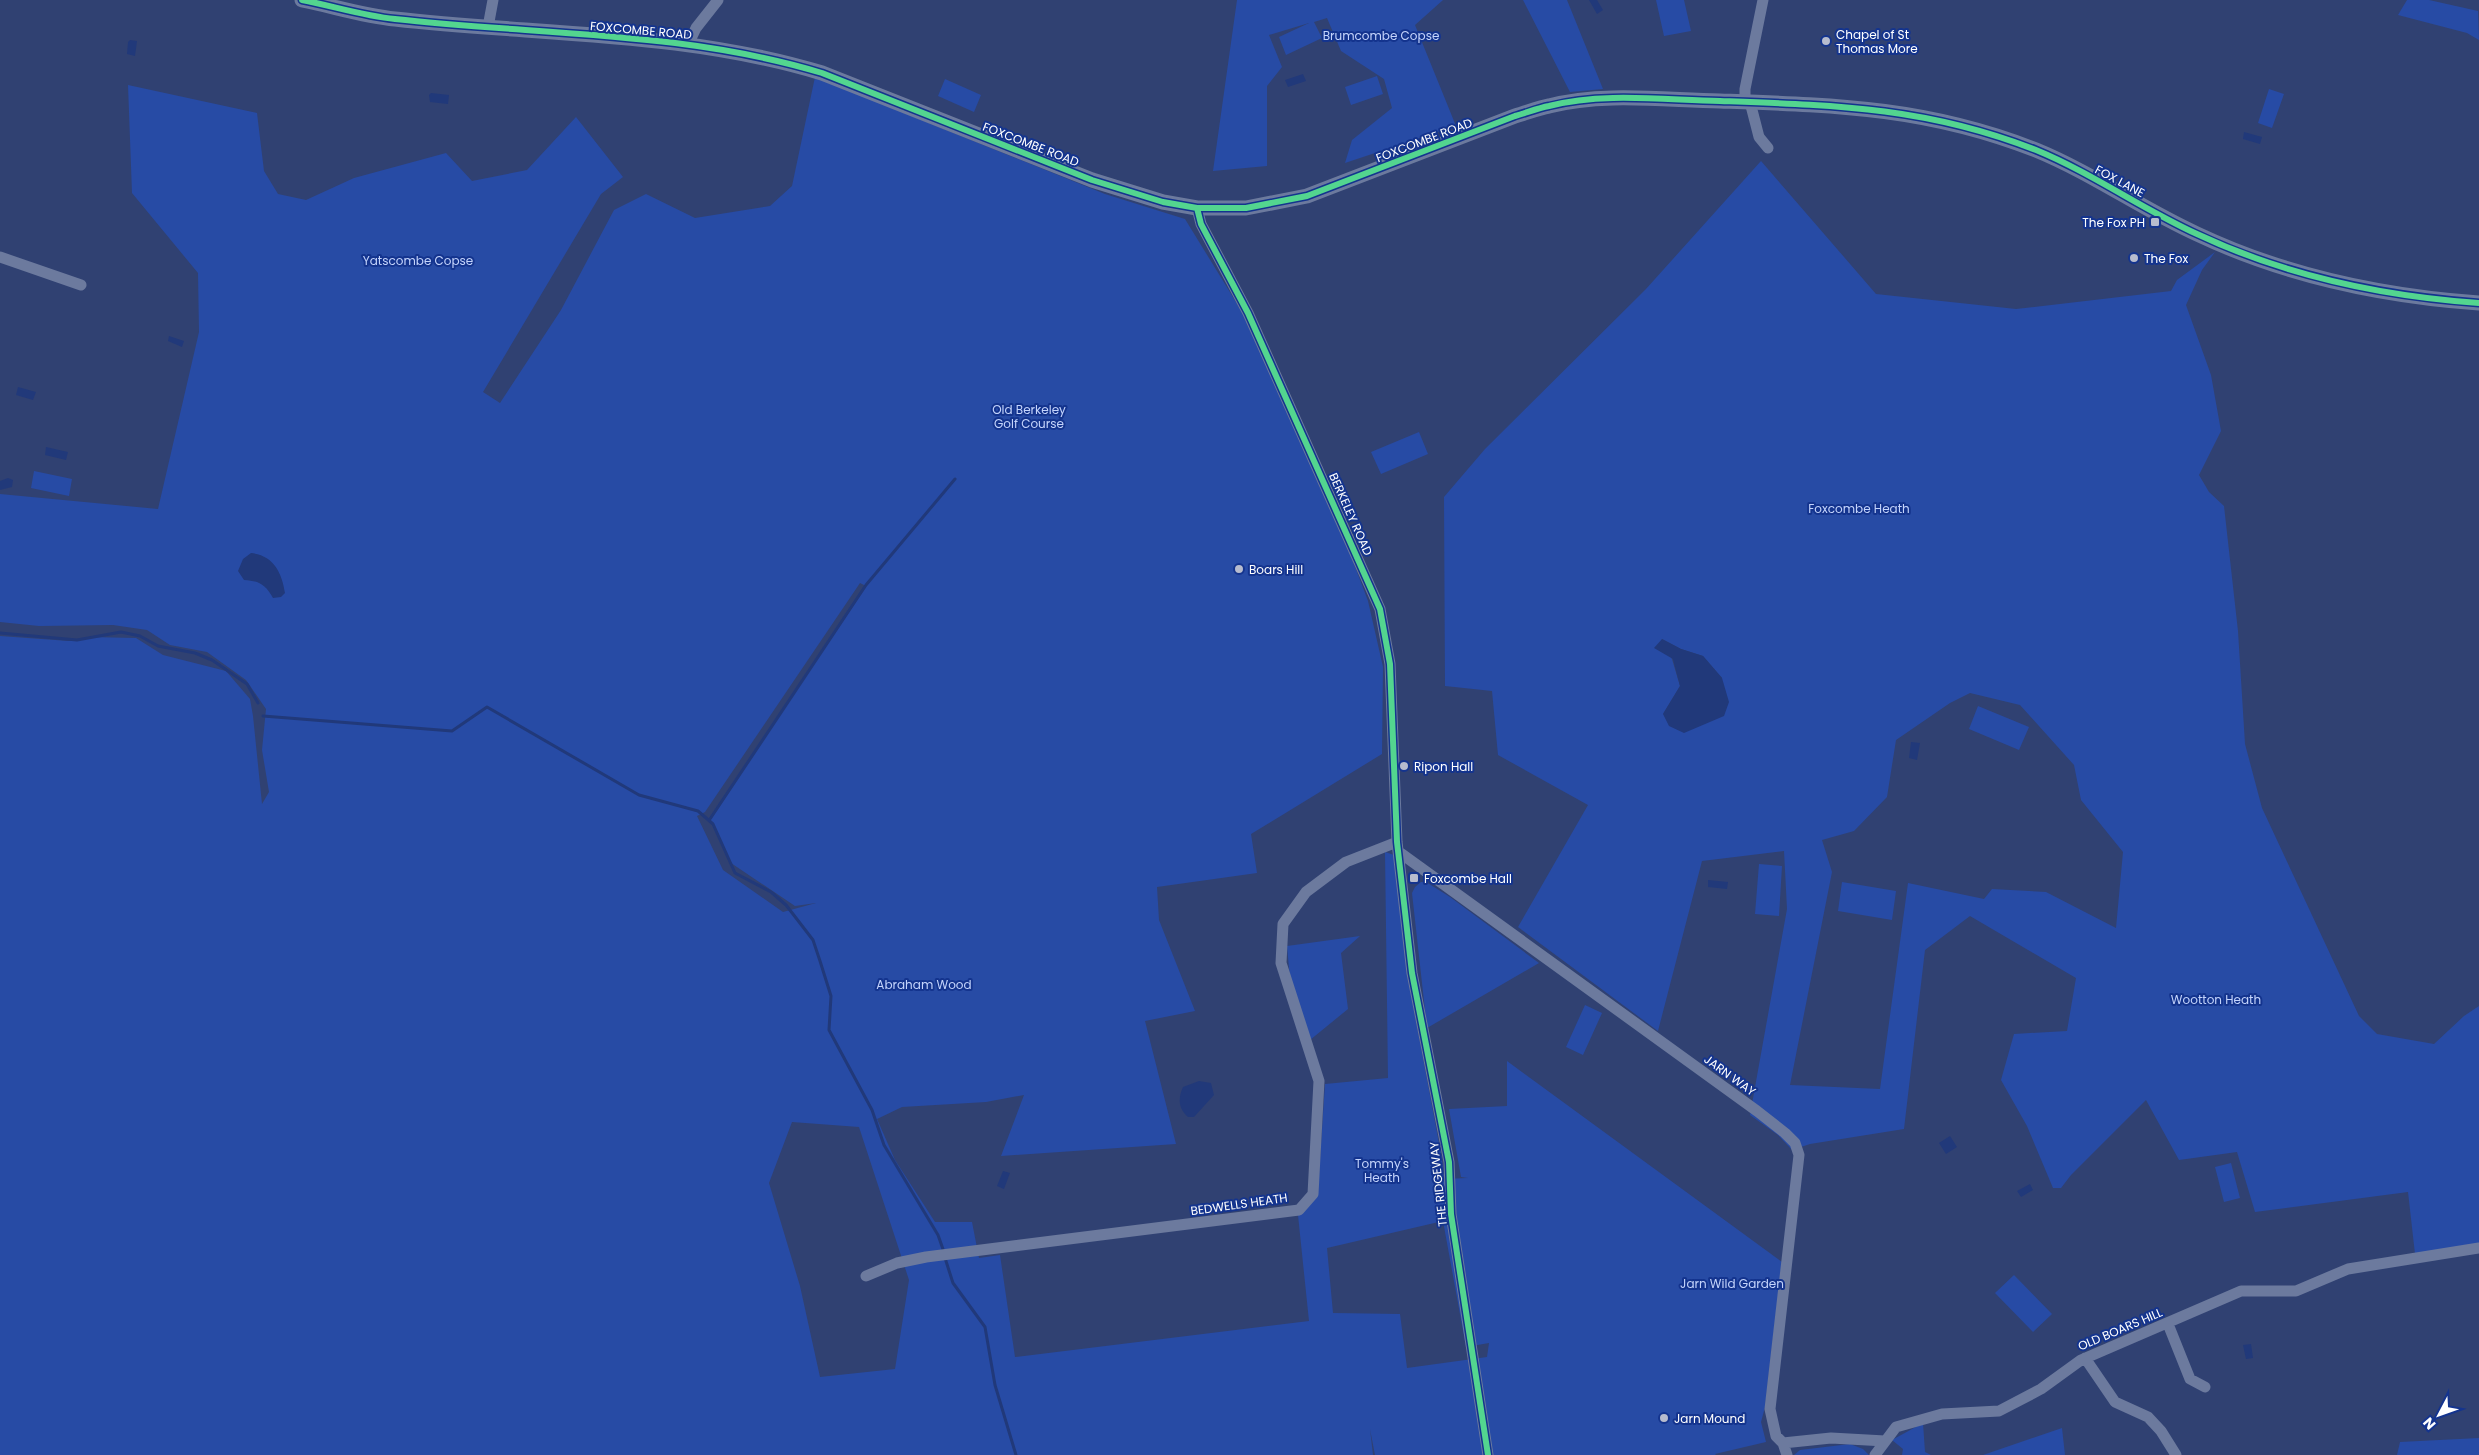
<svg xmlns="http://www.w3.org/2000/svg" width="2479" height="1455" font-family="Poppins,sans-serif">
	<rect width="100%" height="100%" fill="#304172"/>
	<path fill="#274ba5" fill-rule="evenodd" d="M1237,0h206l-28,25 41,101 -111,37 7,-23 40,-32 -8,-29 -43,-28 -14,-33 -13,4 8,16 -36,17 -7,-18 30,-14 -40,12 13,32 -15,19v80l-54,5z
		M1523,0h44l36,89 -33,3z
		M1656,0h28l7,31 -27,5z
		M2407,0h22l49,11 1,29 -12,-7 -69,-18z
		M1377,76l6,18 -32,11 -6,-18z
		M815,77l290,117 80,25 59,96 97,214 27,72 15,66 -1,87 -131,80 6,39 -100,14 2,33 36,91 -50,10 31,123 -175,12 23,-61 -38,7 -84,5 -25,12 18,41 40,62h37l7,36 21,-3 15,102 294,-36 -11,-106 20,-24 7,-107 63,-6 -3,-226 9,3 14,123 34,181 2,20 24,-1 -7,-1 -12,-68 58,-3v-45l275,201 -17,145 -4,15 5,20 -51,12 1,1h-341l-5,-26 3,26h-1373v-819l69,5 19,-4 48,1 27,17 63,16 24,28 3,17 9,88 7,-12 -7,-42 4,-41 -20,-29 -39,-28 -37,-7 -23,-15 -34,-5 -74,1 -39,-4v-128l158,15 41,-177 -1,-59 -66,-80 -4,-108 129,28 7,58 14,23 28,6 48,-22 92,-25 26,28 55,-11 49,-53 47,60 -22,17 -118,198 17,11 61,-93 53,-100 32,-16 49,24 75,-12 22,-20zM860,583l6,3 -156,233 21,44 64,43 21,-3 -33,9 -60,-42 -26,-54 8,-4zM792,1122l67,5 50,153 -14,89 -75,8 -20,-91 -31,-103zM1443,1221l23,126 23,-4 -2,14 -80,11 -7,-54 -67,-1 -6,-65z
		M945,79l36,16 -7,17 -36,-16z
		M2269,89l15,5 -12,34 -14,-5z
		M1761,161l115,133 140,15 155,-18 6,-11 38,-28 -13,18 -16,35 25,70 10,56 -22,44 10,17 15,14 14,125 7,113 17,64 97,208 18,18 57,10 30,-28 15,-10v239l-64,9 -7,-62 -153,20 -18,-60 -58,8 -33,-60 -75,75 -10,13h-8l-26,-62 -26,-46 13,-46 53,-3 9,-53 -106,-62 -45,34 -21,179 -94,15 -18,6 -14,-15 -28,-20 37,-206 -3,-58 -82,10 -44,170 -140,-104 70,-122 -90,-50 -6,-64 -47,-5 -1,-189 41,-48 161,-160zM1662,639l19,10 22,7 19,22 -59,36 17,-28 -8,-27zM1970,693l50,12 54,60 7,35 42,52 -7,76 -70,-36 -54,-3 -8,10 -76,-16 -28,206 -90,-4 42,-213 -10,-32 32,-9 33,-34 9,-57 54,-37z
		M1419,432l9,22 -47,20 -10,-22z
		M34,471l38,8 -3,17 -38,-8z
		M1978,706l51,21 -10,23 -50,-21z
		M1759,864l23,2 -3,50 -24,-2z
		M1421,882h5l24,15 89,66 -112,65 -15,-135 3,-6z
		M1842,882l54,9 -4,29 -54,-9z
		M1360,936l-19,17 7,56 -38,31 -20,-61 -3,-33z
		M1585,1005l17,8 -19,42 -17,-8z
		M2231,1163l9,35 -16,4 -9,-35z
		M2014,1275l38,39 -19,18 -38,-39z
		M1923,1423l2,29 6,3h-29l1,-6 -11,-9z
		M2062,1428l3,27h-82z
		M2479,1438v17h-82l3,-13z
		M1850,1444l13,5 6,6h-75l6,-5z"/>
	<path fill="#21397a" d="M1589,0h8l6,10 -6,4z
		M130,40l7,1 -2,15 -8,-2 1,-12z
		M1303,74l3,7 -18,6 -3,-7z
		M431,93l18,2 -1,9 -18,-2 -1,-7z
		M2244,132l18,5 -2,7 -17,-5z
		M169,336l15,5 -2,6 -14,-6z
		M18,387l18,5 -3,8 -17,-5z
		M46,447l22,5 -2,8 -21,-5z
		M8,478l5,2 -1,7 -12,3v-9z
		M251,553c22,2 31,19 34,40l-4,4 -8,1c-8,-14 -14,-17 -29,-18l-6,-9 5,-12z
		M1662,639l19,10 22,7 19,22 7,24 -5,14 -40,17 -15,-7 -6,-12 17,-28 -7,-27 -19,-11z
		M1911,742l9,1 -3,17 -8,-2z
		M1708,880l20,2 -1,7 -19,-2z
		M1199,1081l12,2 3,12 -20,22h-6c-10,-9 -10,-19 -5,-30z
		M1950,1136l7,11 -11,7 -7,-11z
		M1003,1171l7,2 -6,16 -7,-3z
		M2030,1184l3,6 -12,7 -4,-6z
		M2251,1344l2,14 -7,1 -3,-14z"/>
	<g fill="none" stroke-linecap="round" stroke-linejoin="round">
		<path stroke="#21397a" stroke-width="3" d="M0,633l77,7 44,-8 19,4 18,10 37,7 17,7 35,24 11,19
			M263,716l189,15 35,-24 152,88 59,16 15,13 22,49 36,19 15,13 27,35 7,21 11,35 -2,34 43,80 12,35 54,90 6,17
			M710,819l156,-234 89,-106
			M945,1258l8,25 32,44 10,58 21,70"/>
		<path stroke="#6c7a9e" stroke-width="11" d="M488,27l5,-27
			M688,45l8,-17 22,-28
			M1745,102v-13l18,-89
			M1750,102l9,35 9,11
			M1197,208l4,16 47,89 132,296 10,55 7,178 15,131 37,189 2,52 37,241
			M0,257l81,28
			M1399,852l358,259 28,22 10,10 4,12 -29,254 6,27 7,7 4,12
			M866,1276l31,-13 29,-6 373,-47 14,-16 6,-113 -38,-118 2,-39 23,-32 40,-30 51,-20
			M2168,1324l22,55 15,8
			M2085,1358l30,44 33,15 13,14 15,24
			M1783,1443l48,-5 54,3
			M1875,1455l21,-28 46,-13 57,-3 42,-22 40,-29 160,-69h55l52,-22 131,-21"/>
		<path stroke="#6c7a9e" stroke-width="15" d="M302,0c31,6 62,16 93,19 142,16 289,12 427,54l270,107 71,22 34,6h49l61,-12 208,-80c11,-3 23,-8 34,-10 54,-14 115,-6 171,-5 115,4 207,6 316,49 56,23 106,59 161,84 89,42 184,62 282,69"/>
		<defs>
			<path id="cycleway" d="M302,0c31,6 62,16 93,19 142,16 289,12 427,54l270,107 71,22 34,6h49l61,-12 208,-80c11,-3 23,-8 34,-10 54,-14 115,-6 171,-5 115,4 207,6 316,49 56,23 106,59 161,84 89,42 184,62 282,69
				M1197,208l4,16 47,89 132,296 10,55 7,178 15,131 37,189 2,52 37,241"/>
		</defs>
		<use href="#cycleway" stroke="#14348e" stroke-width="9"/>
		<use href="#cycleway" stroke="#53d58f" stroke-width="6"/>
	</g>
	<g fill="#b7bcce" stroke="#14348e" stroke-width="2">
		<circle cx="1826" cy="41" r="5"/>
		<rect x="2150" y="217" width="10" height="10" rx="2.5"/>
		<circle cx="2134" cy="258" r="5"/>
		<circle cx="1239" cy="569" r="5"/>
		<circle cx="1404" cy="766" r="5"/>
		<rect x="1409" y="873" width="10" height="10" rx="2.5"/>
		<circle cx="1664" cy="1418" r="5"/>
	</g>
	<g text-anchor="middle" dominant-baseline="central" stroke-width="4" stroke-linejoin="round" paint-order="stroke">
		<g font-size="12" fill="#fff" stroke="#14348e">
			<text transform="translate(641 30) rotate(5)">FOXCOMBE ROAD</text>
			<text transform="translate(1424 140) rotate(-21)">FOXCOMBE ROAD</text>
			<text transform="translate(1031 144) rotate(21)">FOXCOMBE ROAD</text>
			<text transform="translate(2120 181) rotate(28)">FOX LANE</text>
			<text transform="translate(1351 514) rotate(66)">BERKELEY ROAD</text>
			<text transform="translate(1730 1075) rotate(36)">JARN WAY</text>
			<text transform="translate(1438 1184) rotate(-96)">THE RIDGEWAY</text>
			<text transform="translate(1239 1204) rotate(-8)">BEDWELLS HEATH</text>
			<text transform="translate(2120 1329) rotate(-23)">OLD BOARS HILL</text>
		</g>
		<g font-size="12" fill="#fff" stroke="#14348e" text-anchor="start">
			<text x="1836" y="34">Chapel of St<tspan x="1836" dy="14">Thomas More</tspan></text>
			<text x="2145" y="222" text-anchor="end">The Fox PH</text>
			<text x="2144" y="258">The Fox</text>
			<text x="1249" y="569">Boars Hill</text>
			<text x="1414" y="766">Ripon Hall</text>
			<text x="1424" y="878">Foxcombe Hall</text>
			<text x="1674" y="1418">Jarn Mound</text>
		</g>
		<g font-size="12" fill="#c4d4fc" stroke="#14348e">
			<text x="1381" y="35">Brumcombe Copse</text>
			<text x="418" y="260">Yatscombe Copse</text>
			<text x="1029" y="409">Old Berkeley<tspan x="1029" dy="14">Golf Course</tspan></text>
			<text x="1859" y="508">Foxcombe Heath</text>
			<text x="924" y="984">Abraham Wood</text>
			<text x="2216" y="999">Wootton Heath</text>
			<text x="1382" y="1163">Tommy's<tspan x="1382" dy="14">Heath</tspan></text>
			<text x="1732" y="1283">Jarn Wild Garden</text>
		</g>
	</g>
	<g transform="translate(2439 1415) rotate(229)" stroke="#14348e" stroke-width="4" paint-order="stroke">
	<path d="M0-4L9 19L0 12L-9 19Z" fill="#ffffff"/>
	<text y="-8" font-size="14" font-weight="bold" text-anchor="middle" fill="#ffffff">N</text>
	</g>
</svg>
